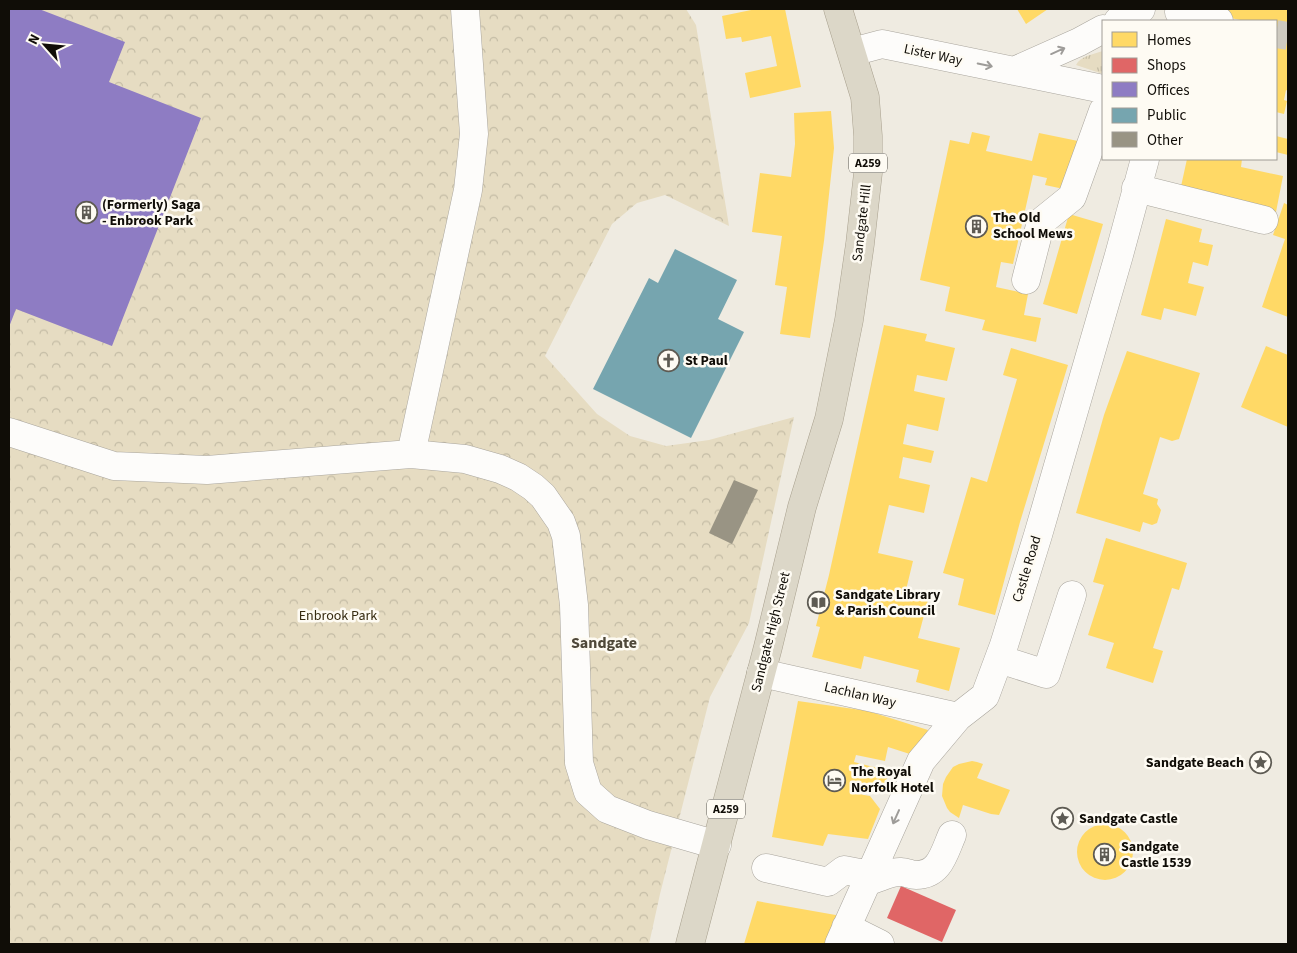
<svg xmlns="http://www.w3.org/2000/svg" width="1297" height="953" font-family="'Source Sans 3',sans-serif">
	<defs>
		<pattern id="grass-tufts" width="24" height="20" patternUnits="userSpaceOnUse" patternTransform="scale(1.25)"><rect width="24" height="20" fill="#e6dcc2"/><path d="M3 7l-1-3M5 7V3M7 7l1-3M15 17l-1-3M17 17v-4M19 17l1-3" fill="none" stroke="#c4bca5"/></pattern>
		<pattern id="park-crowns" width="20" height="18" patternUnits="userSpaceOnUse" patternTransform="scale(1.25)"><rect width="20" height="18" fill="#e6dcc2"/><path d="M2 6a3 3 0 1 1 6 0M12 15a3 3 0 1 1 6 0" fill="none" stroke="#c4bca5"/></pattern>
	</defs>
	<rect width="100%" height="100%" fill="#efebe1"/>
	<path fill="url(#grass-tufts)" d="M1103,51v23l-27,-9c4,-9 18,-11 27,-14z"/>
	<path fill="url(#park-crowns)" d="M9,9h677l10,16 33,201 -64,-31 -28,8 -25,21 -67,132 52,58 33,22 36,10 43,-6 85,-23 -45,206 -39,74 -50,197 -11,50h-640z"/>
	<path fill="#ffd966" d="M756,9h29l16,78 -51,11 -5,-25 32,-7 -6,-30 -29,6 -1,-5 -15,2 -4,-23z
		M1017,9h31l-22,15z
		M1213,9h75v82l-2,-1 -2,10 3,1 -3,13 -8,-2v-91h-31l-33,-7z
		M831,111l3,37 -10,93 -14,97 -30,-4 7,-47 -12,-2 7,-49 -30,-4 8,-59 31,4 4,-33 -1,-31z
		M972,132l18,4 -4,15 46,10 7,-28 44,9 -10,49 -28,-6 2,-7 -14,-3 -20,89 -12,-2 -5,25 32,7 -4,21 17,3 -5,24 -54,-12 3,-10 -40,-9 5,-24 -30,-7 30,-140 19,4z
		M1276,136l12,3v16l-12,-3z
		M1187,159h55l-1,8 42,9 -7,36 -96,-21z
		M1284,203l4,2v112l-26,-10 23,-68 -12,-4z
		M1069,214l34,10 -26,90 -34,-10z
		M1166,219l36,10 -3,13 14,3 -5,21 -15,-4 -5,21 16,4 -8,29 -32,-8 -3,12 -20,-5z
		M884,325l43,9 -2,7 30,7 -8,33 -30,-6 -3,16 31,7 -7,33 -31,-7 -4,20 31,7 -3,12 -28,-6 -4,21 31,7 -6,28 -35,-8 -11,48 35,8 -8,33 23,6 -10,38 42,10 -11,43 -33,-9 3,-12 -55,-14 -3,13 -49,-12 8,-30 -4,-1 13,-51z
		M1266,346l22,9v72l-47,-20z
		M1011,348l57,17 -48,157 -25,93 -37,-10 6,-26 -21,-6 28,-96 16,5 30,-103 -14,-4z
		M1127,351l73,22 -21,66 -7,2 -12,-4 -17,57 15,5 -1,5 4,6 -4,13 -5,2 -9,-3 -3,10 -64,-19 28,-98z
		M1106,538l81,25 -8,27 -7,-2 -19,60 10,3 -10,32 -47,-15 8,-25 -26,-8 16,-50 -11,-3z
		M798,701l70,10 60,19 -12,26 -28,-9 -3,14 -29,-6 -2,7 35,9 -7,23 -28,-6 -1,5 17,3 10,13 -12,30 -40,-5 -5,12 -51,-9z
		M972,761l5,1 6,2 -6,14 33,12 -11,25 -8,-1 -28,-9 -4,13 -9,-6 -3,-4 -5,-12 1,-12 3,-7 7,-10 6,-3z
		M1077 852a28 28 0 1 1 56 0a28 28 0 1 1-56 0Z
		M757,901l90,16 -12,27h-91z"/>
	<path fill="#e06666" d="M901,886l55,24 -14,32 -55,-24z"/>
	<path fill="#8e7cc3" d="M9,9h30l86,33 -16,40 92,36 -89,228 -96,-37 -7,18z"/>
	<path fill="#76a5af" d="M675,249l62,31 -19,39 26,13 -53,106 -98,-49 56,-111 9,5z"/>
	<path fill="#999484" d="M734,480l24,10 -26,54 -23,-11z"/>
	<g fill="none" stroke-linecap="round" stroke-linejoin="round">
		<path stroke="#cecac0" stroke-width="28" stroke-dasharray="28 14" stroke-linecap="butt" d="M1276,34l12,2"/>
		<defs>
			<path id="minor" d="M1179,12l40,9
				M1118,21l23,-12
				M852,52l30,-8 221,45
				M1014,71l65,-29 24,-13
				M1136,188l128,32
				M1026,280l15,-58 31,-25 31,-86
				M9,432l105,34 93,4 204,-16 54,5 35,10 18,8 15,10 10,9 18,26 5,14 8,69 5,158 9,29 19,17 41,16 69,20
				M411,454l57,-264 6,-56 -9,-125
				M999,659l47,15 26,-79
				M761,673l197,44
				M766,868l62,14 16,-12 26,5
				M867,882c8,-3 25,-11 34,-10 5,0 10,3 15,3 24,0 28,-22 36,-40
				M846,927l34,17
				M839,944l82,-183 37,-44 27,-21 19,-51 34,-110 81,-280 26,-96"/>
			<path id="highway" d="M690,944l78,-297 34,-140 27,-88 20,-99 11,-76 8,-71v-37l-3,-39 -27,-88"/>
		</defs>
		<use href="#minor" stroke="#a9a59d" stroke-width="29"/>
		<use href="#highway" stroke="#a8a08e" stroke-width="29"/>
		<use href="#minor" stroke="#fdfcfa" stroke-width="28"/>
		<use href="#highway" stroke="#dcd7c8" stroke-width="28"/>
	</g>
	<defs><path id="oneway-shaft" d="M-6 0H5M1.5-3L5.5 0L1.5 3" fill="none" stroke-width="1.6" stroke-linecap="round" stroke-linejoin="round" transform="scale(1.25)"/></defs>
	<g stroke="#9e9c99">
		<use href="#oneway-shaft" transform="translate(1058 51) rotate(-24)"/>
		<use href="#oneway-shaft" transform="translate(985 65) rotate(12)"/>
		<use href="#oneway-shaft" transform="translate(896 817) rotate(114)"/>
	</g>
	<defs>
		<symbol id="building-ring" viewBox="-11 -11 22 22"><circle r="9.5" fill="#fefbf3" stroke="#5e5b53" stroke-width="1.5"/><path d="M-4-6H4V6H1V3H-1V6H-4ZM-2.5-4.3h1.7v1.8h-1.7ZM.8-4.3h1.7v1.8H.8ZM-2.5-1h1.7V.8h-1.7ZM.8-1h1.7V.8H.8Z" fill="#5e5b53"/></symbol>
		<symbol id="church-ring" viewBox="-11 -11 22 22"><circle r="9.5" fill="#fefbf3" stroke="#5e5b53" stroke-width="1.5"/><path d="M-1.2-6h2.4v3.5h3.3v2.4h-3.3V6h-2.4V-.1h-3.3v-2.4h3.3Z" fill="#5e5b53"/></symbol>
		<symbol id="library-ring" viewBox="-11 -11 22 22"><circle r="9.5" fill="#fefbf3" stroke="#5e5b53" stroke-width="1.5"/><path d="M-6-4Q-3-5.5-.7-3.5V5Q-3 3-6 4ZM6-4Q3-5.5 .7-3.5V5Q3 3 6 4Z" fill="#5e5b53"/></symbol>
		<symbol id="sight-ring" viewBox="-11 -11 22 22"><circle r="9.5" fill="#fefbf3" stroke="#5e5b53" stroke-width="1.5"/><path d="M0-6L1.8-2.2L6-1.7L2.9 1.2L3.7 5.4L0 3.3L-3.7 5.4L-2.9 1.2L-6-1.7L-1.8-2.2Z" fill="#5e5b53"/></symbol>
		<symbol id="hotel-ring" viewBox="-11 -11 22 22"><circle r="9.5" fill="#fefbf3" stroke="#5e5b53" stroke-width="1.5"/><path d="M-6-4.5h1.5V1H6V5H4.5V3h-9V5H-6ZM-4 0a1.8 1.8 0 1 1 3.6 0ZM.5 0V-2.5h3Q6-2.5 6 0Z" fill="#5e5b53"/></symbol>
	</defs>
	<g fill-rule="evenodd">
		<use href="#building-ring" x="74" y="200" width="25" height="25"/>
		<use href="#building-ring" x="964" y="214" width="25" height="25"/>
		<use href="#church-ring" x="656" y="348" width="25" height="25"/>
		<use href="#library-ring" x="806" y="590" width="25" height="25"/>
		<use href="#sight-ring" x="1248" y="750" width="25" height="25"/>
		<use href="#hotel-ring" x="822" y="768" width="25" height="25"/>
		<use href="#sight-ring" x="1050" y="806" width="25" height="25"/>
		<use href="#building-ring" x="1092" y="842" width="25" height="25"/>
	</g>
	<g text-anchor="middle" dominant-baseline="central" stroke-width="5" stroke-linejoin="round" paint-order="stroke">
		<g fill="#fefbf3" stroke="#57544e" stroke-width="1">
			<rect x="849" y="153.5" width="38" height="19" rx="4"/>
			<rect x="707" y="799.5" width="38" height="19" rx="4"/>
		</g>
		<g font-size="12" font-weight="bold" fill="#100d07">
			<text x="868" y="163">A259</text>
			<text x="726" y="809">A259</text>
		</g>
		<g font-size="14" fill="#100d07" stroke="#fefbf3">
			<text transform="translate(933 55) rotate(12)">Lister Way</text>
			<text transform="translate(862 223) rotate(-83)">Sandgate Hill</text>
			<text transform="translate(1027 569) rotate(-73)">Castle Road</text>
			<text transform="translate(771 632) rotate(-76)">Sandgate High Street</text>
			<text transform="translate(860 695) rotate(13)">Lachlan Way</text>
		</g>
		<g font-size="14" font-weight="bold" fill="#100d07" stroke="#fefbf3" text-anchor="start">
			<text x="102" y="205">(Formerly) Saga<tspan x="102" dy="16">- Enbrook Park</tspan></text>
			<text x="993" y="218">The Old<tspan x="993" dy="16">School Mews</tspan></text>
			<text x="685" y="361">St Paul</text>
			<text x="835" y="595">Sandgate Library<tspan x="835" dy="16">&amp; Parish Council</tspan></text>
			<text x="1244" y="763" text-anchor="end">Sandgate Beach</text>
			<text x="851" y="772">The Royal<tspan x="851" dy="16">Norfolk Hotel</tspan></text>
			<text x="1079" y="819">Sandgate Castle</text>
			<text x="1121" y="847">Sandgate<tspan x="1121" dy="16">Castle 1539</tspan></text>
		</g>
		<g font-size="14" fill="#362b10" stroke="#fefbf3">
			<text x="338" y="616">Enbrook Park</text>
		</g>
		<g font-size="16" font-weight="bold" fill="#4f4839" stroke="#fefbf3">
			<text x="604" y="643">Sandgate</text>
		</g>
	</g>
	<rect width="1297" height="953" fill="none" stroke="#100d07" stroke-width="20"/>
	<rect x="1102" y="20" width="175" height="140" fill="#fefbf3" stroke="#9f9c95"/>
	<rect x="1112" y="32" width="25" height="15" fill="#ffd966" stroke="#9f9c95"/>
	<text x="1147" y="45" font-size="15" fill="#100d07">Homes</text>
	<rect x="1112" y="58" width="25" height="15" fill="#e06666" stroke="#9f9c95"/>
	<text x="1147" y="70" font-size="15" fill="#100d07">Shops</text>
	<rect x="1112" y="82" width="25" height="15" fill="#8e7cc3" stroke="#9f9c95"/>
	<text x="1147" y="95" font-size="15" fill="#100d07">Offices</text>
	<rect x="1112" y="108" width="25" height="15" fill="#76a5af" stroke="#9f9c95"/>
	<text x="1147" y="120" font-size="15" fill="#100d07">Public</text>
	<rect x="1112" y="132" width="25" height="15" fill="#999484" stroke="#9f9c95"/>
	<text x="1147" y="145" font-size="15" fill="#100d07">Other</text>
	<g transform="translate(45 45) rotate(297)" stroke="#fefbf3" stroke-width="4" paint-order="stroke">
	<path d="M0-4L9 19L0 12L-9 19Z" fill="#100d07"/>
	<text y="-8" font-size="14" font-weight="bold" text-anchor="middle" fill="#100d07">N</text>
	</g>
</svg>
